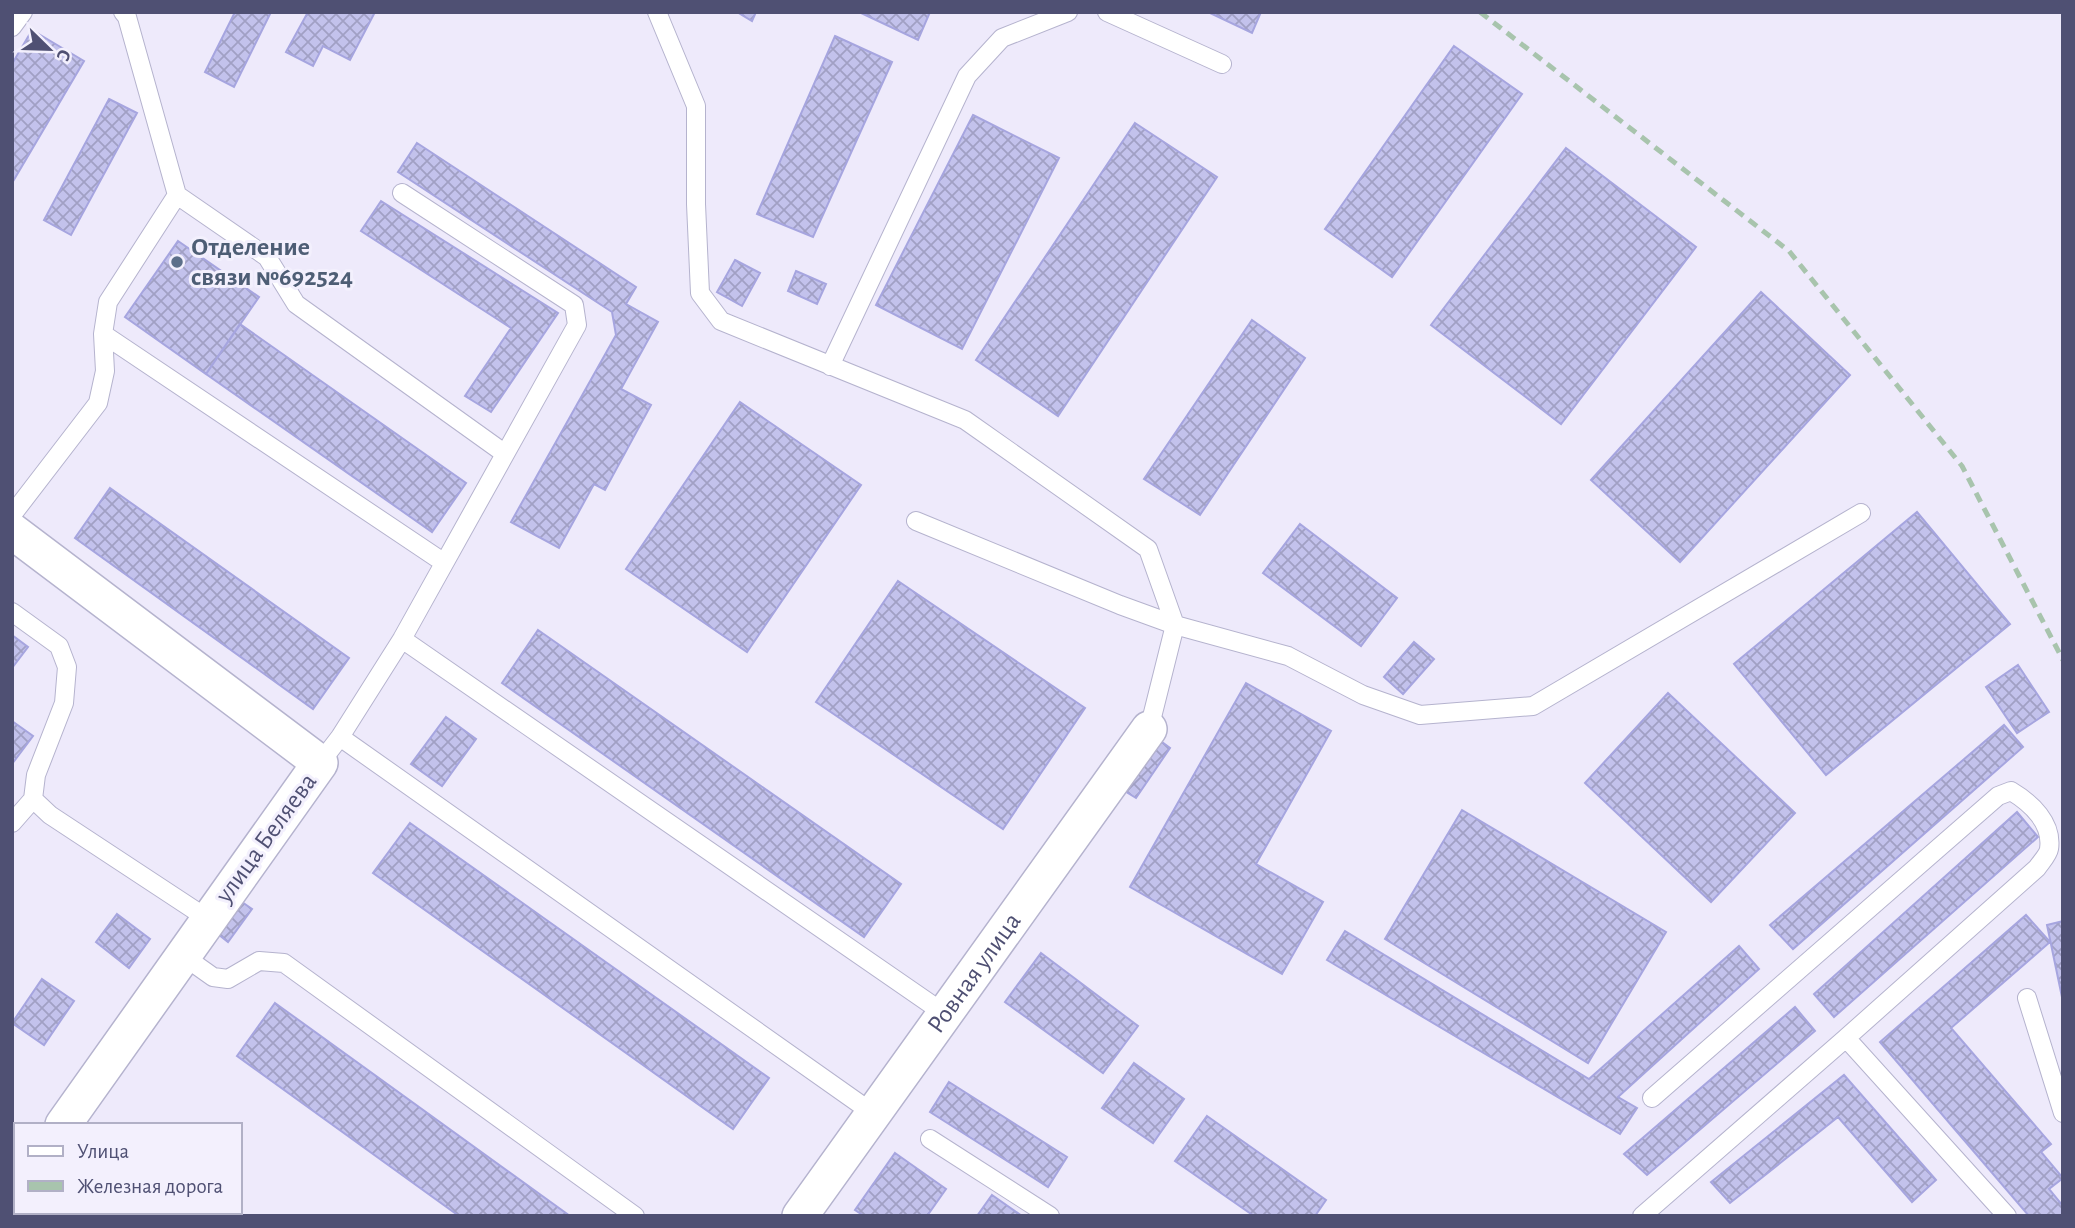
<svg xmlns="http://www.w3.org/2000/svg" width="2075" height="1228" font-family="'Alegreya Sans',sans-serif">
	<defs>
		<pattern id="building-cross-hatch" width="8" height="8" patternUnits="userSpaceOnUse" patternTransform="scale(1.75)"><rect width="8" height="8" fill="#c3c2ec"/><path d="M0 0l8 8M0 8l8-8" fill="none" stroke="#a1a0c4"/></pattern>
	</defs>
	<rect width="100%" height="100%" fill="#eeeafb"/>
	<path fill="url(#building-cross-hatch)" stroke="#a6a5df" stroke-width="2" d="M235,12h36l-37,75 -29,-15z
		M308,12h67l-25,48 -27,-14 -10,20 -27,-14z
		M737,12h19l-4,9z
		M859,12h71l-12,28z
		M1208,12h53l-9,21z
		M32,30l52,31 -72,122v-119z
		M835,36l57,26 -79,175 -56,-23z
		M1454,46l68,48 -130,183 -67,-48z
		M109,99l28,14 -66,122 -27,-15z
		M973,115l86,43 -97,191 -86,-44z
		M1135,123l82,54 -159,239 -82,-56z
		M417,143l219,144 -10,17 32,18 -37,67 30,16 -46,85 -11,-6 -35,64 -48,-26 105,-187 -4,-23 -214,-140z
		M1566,148l130,99 -135,177 -130,-99z
		M381,201l177,112 -67,99 -26,-16 46,-68 -150,-97z
		M178,241l81,56 -53,77 -81,-57z
		M735,260l25,13 -18,33 -25,-14z
		M796,271l30,13 -9,20 -29,-13z
		M1761,292l89,83 -170,187 -89,-82z
		M1252,320l53,38 -105,157 -56,-36z
		M240,324l226,159 -34,49 -226,-158z
		M740,402l121,83 -114,167 -121,-83z
		M110,488l239,170 -36,51 -238,-171z
		M1917,512l93,112 -184,151 -92,-111z
		M1300,524l97,74 -36,48 -98,-73z
		M898,581l187,127 -82,121 -187,-127z
		M538,630l363,254 -37,53 -362,-254z
		M12,635l16,12 -16,21z
		M1414,642l20,17 -31,35 -19,-17z
		M2018,665l31,47 -32,21 -31,-46z
		M1246,683l85,48 -75,133 67,38 -41,72 -152,-87z
		M1668,693l127,120 -84,89 -126,-119z
		M446,717l30,22 -34,47 -31,-22z
		M12,721l21,15 -21,28z
		M2004,725l19,22 -230,202 -23,-24z
		M1158,739l12,9 -34,50 -13,-8z
		M1462,810l204,122 -78,131 -203,-124z
		M2017,812l21,25 -204,180 -20,-23z
		M410,823l359,255 -36,51 -360,-256z
		M242,902l10,7 -24,33 -10,-8z
		M117,914l33,25 -21,29 -33,-26z
		M2026,915l24,27 -99,86 100,116 -10,8 22,26 -14,11 14,17v10h-34l-149,-174z
		M2063,921v81l-16,-77z
		M1345,931l244,148 150,-133 20,23 -141,128 19,11 -17,26 -293,-174z
		M1041,953l97,73 -35,47 -98,-71z
		M42,979l32,22 -30,44 -32,-22z
		M275,1003l295,213h-111l-222,-160z
		M1795,1007l20,24 -168,144 -23,-21z
		M1134,1063l50,36 -31,44 -51,-35z
		M1844,1075l92,105 -24,22 -74,-85 -108,86 -19,-21z
		M949,1082l118,75 -19,30 -118,-75z
		M1207,1116l119,84 -11,16h-61l-79,-55z
		M895,1153l51,36 -19,27h-63l-9,-6z
		M992,1195l30,21h-45z
		M81,1212h11l5,4h-19z"/>
	<g fill="none" stroke-linecap="round" stroke-linejoin="round">
		<defs>
			<path id="service" d="M123,12l4,5 50,178
				M657,12l39,94v98l4,89 21,28 244,99 183,129 27,76 -26,104
				M1107,12l115,52
				M12,27l11,-15
				M830,366l137,-290 35,-38 66,-26
				M12,515l86,-112 7,-32 -2,-37
				M916,521l204,84 55,20 113,31 75,39 57,20 113,-9 328,-193
				M443,562l-340,-228 5,-32 69,-107 90,62 29,47 208,149
				M12,612l47,34 8,21 -3,36 -28,72 -3,24 -21,24
				M402,639l543,375
				M340,737l534,377
				M320,763l20,-26 62,-98 175,-314 -3,-20 -172,-112
				M33,799l17,16 158,104
				M182,955l31,22 15,2 31,-18 25,2 351,253
				M2027,998l36,115
				M1652,1098l346,-302 13,-5c20,12 42,32 38,58 -1,6 -8,13 -12,19l-191,170
				M930,1139l120,77
				M166,1212l5,4
				M1642,1216l204,-178 161,178"/>
			<g id="minor">
				<path d="M12,531l308,232 -257,362"/>
				<path d="M12,1196l4,-5"/>
				<path id="s1" d="M800,1216l349,-487"/>
			</g>
		</defs>
		<use href="#service" stroke="#b5b3ce" stroke-width="20"/>
		<use href="#minor" stroke="#b5b3ce" stroke-width="38"/>
		<use href="#service" stroke="#fff" stroke-width="18"/>
		<use href="#minor" stroke="#fff" stroke-width="35"/>
		<path stroke="#a8c4ad" stroke-width="5" stroke-dasharray="10 7" stroke-linecap="butt" d="M1480,12l309,239 173,215 101,194"/>
	</g>
	<circle fill="#5c6f8a" stroke="#f3f0fd" stroke-width="2.5" cx="177" cy="262" r="7"/>
	<g text-anchor="middle" dominant-baseline="central" stroke-width="6" stroke-linejoin="round" paint-order="stroke">
		<g font-size="26" font-weight="bold" fill="#4e5e75" stroke="#f3f0fd" text-anchor="start">
			<text x="191" y="247">Отделение<tspan x="191" dy="30">связи №692524</tspan></text>
		</g>
		<g font-size="26" fill="#4f5073" stroke="#f3f0fd">
			<text transform="translate(266 838) rotate(-54)">улица Беляева</text>
			<text stroke="none"><textPath href="#s1" startOffset="299">Ровная улица</textPath></text>
		</g>
	</g>
	<rect width="2075" height="1228" fill="none" stroke="#4f5073" stroke-width="28"/>
	<rect x="14" y="1123" width="228" height="91" fill="#f3f0fd" stroke="#b1b0c6" stroke-width="2"/>
	<rect x="28" y="1146" width="35" height="10" fill="#ffffff" stroke="#b1b0c6" stroke-width="2"/>
	<text x="77" y="1158" font-size="21" fill="#4f5073">Улица</text>
	<rect x="28" y="1181" width="35" height="10" fill="#a8c4ad" stroke="#b1b0c6" stroke-width="2"/>
	<text x="77" y="1193" font-size="21" fill="#4f5073">Железная дорога</text>
	<g transform="translate(49 49) rotate(113)" stroke="#f3f0fd" stroke-width="5" paint-order="stroke">
	<path d="M0-5L12 26L0 18L-12 26Z" fill="#4f5073"/>
	<text y="-10" font-size="19" font-weight="bold" text-anchor="middle" fill="#4f5073">С</text>
	</g>
</svg>
